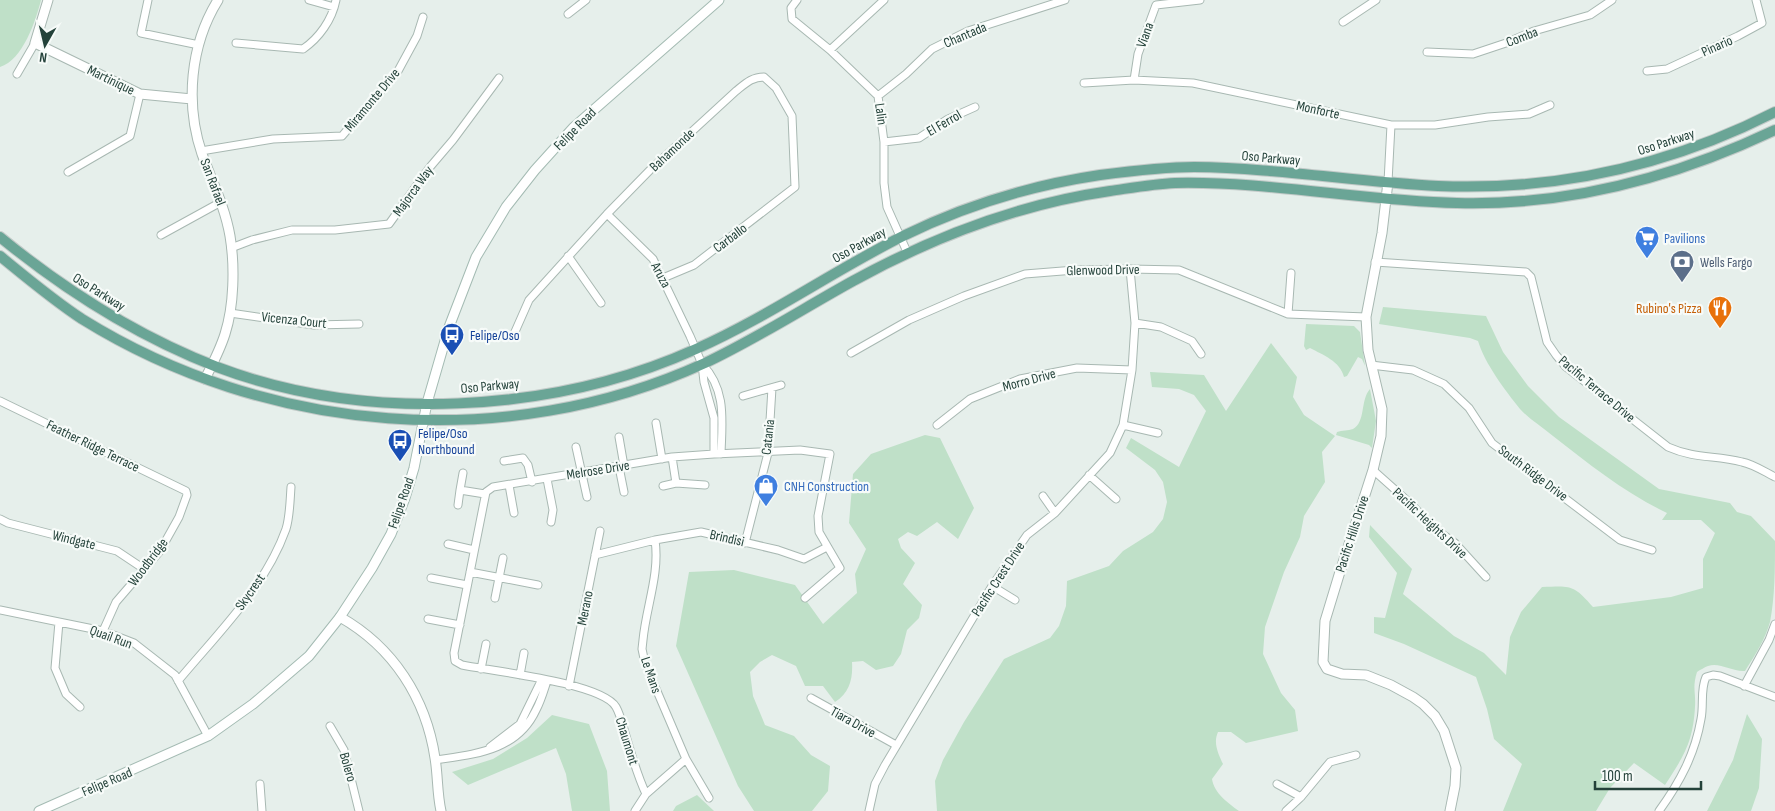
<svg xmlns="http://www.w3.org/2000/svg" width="1775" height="811" font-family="'Sofia Sans Condensed',sans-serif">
	<rect width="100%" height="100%" fill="#e6efeb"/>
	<path fill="#bfe0c8" d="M0,0h41c-5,20 -18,60 -41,67z
		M1383,307l103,9 17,36 25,34 31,31 100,72 71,14 7,9 14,4 24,25c0,27 0,56 -5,81 -5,18 -15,33 -25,49 -13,1 -25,-9 -37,-5 -3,1 -8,4 -11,6 -5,16 -1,20 -2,35 -2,35 -11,49 -30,78l-31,-22 -24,25 -14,23h-93l19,-47 -28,-25 -7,-30 -11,-32 -72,-33 -30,-11v-16l11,1 12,-45 -28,-36 1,-12 42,44 -9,25 51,42 30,17 22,22 4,-38 11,-25 21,-25c29,-1 31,-3 51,20l78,-10 32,-9v-29l12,-26 -14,-13h-39l5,-7c-42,-20 -78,-49 -114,-77 -11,-9 -24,-17 -33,-27 -15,-19 -35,-45 -42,-68l-8,-3 -91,-14z
		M1306,324l48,2 6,6 5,34 -3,-7 -4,-2 -11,19 -3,1c-4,-16 -21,-22 -34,-29l-4,2 -2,-4z
		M1271,343l26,34 -4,20 11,18 31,21 -13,16 3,30 -21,34 -4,21 -16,35 -19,55 -2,27 18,39 14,17 3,21 -52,12 -15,-11h-13c-5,11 0,21 5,32l-11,15c2,14 16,24 27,32h-302l-2,-30 8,-21 21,-38 40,-63 46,-21 9,-12 7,-20 1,-25 42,-15 14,-15 30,-19 10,-13 4,-17 -4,-20 -8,-12 -29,-22 5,-10 48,29 27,-56 -12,-16 -15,-6 -27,-2 -2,-15 54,3 22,36z
		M1370,389l6,32 -4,27 -3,-3 -33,-10 1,-3c5,-2 11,-1 16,-3 13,-7 7,-29 17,-40z
		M925,435l15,3 34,70 -16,31 -21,-17 -20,14 -9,-4 -10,7 3,9 14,15 -12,21 19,21 -3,13 -12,12 -6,24 -8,12 -17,4 -13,-9 -11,1c1,16 -2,31 -17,40l-12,-16h-18l-9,-20 -24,-11 -12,7 -10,10 3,24 12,29 29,11 17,19 19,11 -2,25 -16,20h-58l-16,-25 -62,-140 13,-74 45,-2 61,15 28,39 34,-31 -2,-19 11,-25 -17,-26 4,-49 18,-20z
		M1747,714l15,25 -3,49 -8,23h-44l26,-51z
		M552,715l37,9 18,47 3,40h-38l-6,-37 -10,-26 -88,37 -16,-13 41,-13 34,-21z
		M697,795l17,16h-41l3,-5z"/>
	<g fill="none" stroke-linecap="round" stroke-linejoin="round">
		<defs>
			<path id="minor" d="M148,0l-7,33 58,12
				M309,0l25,7
				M797,0l-6,8 1,11 38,31 48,46 6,46v41l3,24 21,47
				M568,14l18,-14
				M1343,22l33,-22
				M236,43l67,6c16,-11 29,-29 33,-49
				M830,50l54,-50
				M1427,52l46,2 33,-11 28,-12 56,-16 22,-15
				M1647,71l20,-2 71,-33 24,-13 -6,-23
				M17,74l18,-31
				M1134,80l4,-26 18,-49 44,-5
				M1084,83l50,-3 59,3 198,42h44l53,-8 41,-3 21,-9
				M878,96l28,-22 26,-25 36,-18 97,-31
				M884,142l35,-4 29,-19 27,-12
				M201,151l72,-12 69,-3 56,-65 19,-35 6,-19
				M68,172l62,-36 10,-42
				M1388,182l3,-57
				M607,214l46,45 37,77 12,28 2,18 10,36v36
				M161,235l60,-33
				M231,248l21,-8 40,-10h43l54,-6 41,-57 23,-27 46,-62
				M568,256l33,47
				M1375,262l151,10 5,5 16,65 9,13 10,12 102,80c27,12 47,8 74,15 11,2 23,10 33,15
				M230,313l84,12 45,-1
				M1288,314l3,-41
				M1135,323l26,4 31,14 9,13
				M514,334l15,-34 78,-86 43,-44 86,-79c10,-8 16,-14 28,-14l12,11 16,28 3,71 -101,78 -31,13
				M851,353l58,-33 55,-24 61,-22 50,-4 55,-1 49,1 109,44 78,3
				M702,364c25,26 20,57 19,90
				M1371,365l42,5 31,14 25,24 23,35 128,97 32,10
				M743,396l38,-11
				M0,401l186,90 1,4 -8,22 -19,34 -44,51 -13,29
				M656,423l6,36
				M937,425l33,-26 50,-20 57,-11 55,2
				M1123,425l35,8
				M619,437l5,29
				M576,447l11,50
				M672,457l4,26 29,2
				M504,461l19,-3 5,7 4,17
				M619,467l5,25
				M1373,470l37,33 25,26 20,14 31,34
				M1089,475l27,24
				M547,479l6,31 -2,12
				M509,485l5,28
				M663,486l13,-3
				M460,490l3,-17
				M1043,496l12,17
				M458,505l2,-15 25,4
				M0,519l8,4 109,28 27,18
				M655,540c5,34 -9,67 -12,100l-1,9 3,14 41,96 23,39
				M745,543l23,-90 4,-65
				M448,544l26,6
				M595,555l60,-15 46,-8 77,18 26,9 23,-12
				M470,572l68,13
				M431,578l36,7
				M992,586l23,14
				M495,598l8,-40
				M0,610l103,21 31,12 41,32 33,61
				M428,619l32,6
				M59,622l-4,46 11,26 14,13
				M481,669l5,-25
				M520,675l4,-22
				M178,681c39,-47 87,-93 108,-152 4,-13 4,-29 5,-42
				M569,686l31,-155
				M1744,686l25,-46 6,-16
				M811,698l85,47
				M330,726l14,24 15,61
				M490,747l30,-23 22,-45
				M436,760c39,-6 81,-9 100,-50 5,-9 8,-20 11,-29
				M260,784l2,27
				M1277,784l24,13
				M646,794c-9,-19 -14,-38 -20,-58 -3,-9 -5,-20 -10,-29 -14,-24 -124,-36 -154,-42l-7,-4 -1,-8 32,-161 7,-5 179,-30 42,-3 86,-4 30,4 -12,62 1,16 21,36 -35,30
				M635,811l11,-17 40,-35
				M869,811l6,-27 10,-19 107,-179 35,-51 28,-22 55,-60 13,-28 9,-55 3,-47 -5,-54
				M1286,811l15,-14 29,-35 26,-7
				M1659,811c21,-29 36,-57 42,-92 3,-14 -1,-29 5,-42l7,-2 7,1 55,21"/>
			<path id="tertiary" d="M48,0l-13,43 105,51 52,5
				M1388,182l-6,51 -16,84 2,33 14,59 -1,27 -8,34 -34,105 -14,46 -2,41 4,7 15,5 24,1 25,10 22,12 10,7 12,12 9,15 12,37 -1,18 -5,25
				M205,379c7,-14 15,-29 20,-45 9,-28 10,-68 5,-98 -5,-29 -18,-55 -28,-82 -17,-50 -12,-109 16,-154
				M340,617c53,30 86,81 95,141 3,18 2,35 6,53"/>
			<path id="secondary" d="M39,811l169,-75 45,-32 56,-48 31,-39 32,-49 19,-34 14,-36 9,-30 13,-65 22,-76 27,-70 30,-50 29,-37 38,-42 146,-128"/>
			<path id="primary" d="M0,237c66,54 137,99 217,130 148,56 335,47 479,-18 72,-32 137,-78 207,-113 61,-30 130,-51 197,-61 31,-4 62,-8 94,-8 82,1 163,15 244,19 119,5 231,-20 337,-74
				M0,256c27,22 53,44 82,63 185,115 424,135 623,44 51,-24 99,-55 148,-82 80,-44 166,-77 257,-90 21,-3 43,-7 65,-8 94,-2 188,18 282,20 110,3 219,-26 318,-73"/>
		</defs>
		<use href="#minor" stroke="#a8b8b2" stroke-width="9"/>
		<use href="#tertiary" stroke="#a8b8b2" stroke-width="11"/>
		<use href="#secondary" stroke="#a4bbb3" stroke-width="11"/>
		<use href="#primary" stroke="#c2cac8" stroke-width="12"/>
		<use href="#minor" stroke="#fff" stroke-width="7"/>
		<use href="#tertiary" stroke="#fff" stroke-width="9"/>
		<use href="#secondary" stroke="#fff" stroke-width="9"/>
		<use href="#primary" stroke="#6aa596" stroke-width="10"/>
	</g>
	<defs>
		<symbol id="supermarket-pin" viewBox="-11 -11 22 30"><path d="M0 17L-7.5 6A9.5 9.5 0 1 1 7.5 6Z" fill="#3f7fe0" stroke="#f7fbf9"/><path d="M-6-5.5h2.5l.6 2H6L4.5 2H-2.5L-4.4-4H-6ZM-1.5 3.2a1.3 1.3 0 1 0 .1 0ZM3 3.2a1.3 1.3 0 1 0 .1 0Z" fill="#fff"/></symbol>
		<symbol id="bank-pin" viewBox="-11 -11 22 30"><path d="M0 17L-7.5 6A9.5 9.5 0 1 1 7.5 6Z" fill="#5c6f8a" stroke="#f7fbf9"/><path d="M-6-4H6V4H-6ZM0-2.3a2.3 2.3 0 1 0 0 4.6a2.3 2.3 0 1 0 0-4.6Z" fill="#fff"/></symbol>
		<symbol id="restaurant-pin" viewBox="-11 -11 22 30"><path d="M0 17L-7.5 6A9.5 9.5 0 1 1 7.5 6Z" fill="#e8710a" stroke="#f7fbf9"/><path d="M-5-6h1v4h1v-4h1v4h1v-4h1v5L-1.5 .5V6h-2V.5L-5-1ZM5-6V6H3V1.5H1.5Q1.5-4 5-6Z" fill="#fff"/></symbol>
		<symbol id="bus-pin" viewBox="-11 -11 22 30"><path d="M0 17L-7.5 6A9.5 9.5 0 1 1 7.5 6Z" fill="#1a4fb4" stroke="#f7fbf9"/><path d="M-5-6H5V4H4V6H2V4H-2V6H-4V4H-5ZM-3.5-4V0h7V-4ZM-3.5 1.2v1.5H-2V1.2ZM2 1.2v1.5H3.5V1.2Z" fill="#fff"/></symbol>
		<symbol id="shop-pin" viewBox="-11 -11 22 30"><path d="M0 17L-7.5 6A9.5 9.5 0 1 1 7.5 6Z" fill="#3f7fe0" stroke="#f7fbf9"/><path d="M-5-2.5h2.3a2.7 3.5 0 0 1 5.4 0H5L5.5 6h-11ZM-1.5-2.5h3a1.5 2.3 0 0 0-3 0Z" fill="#fff"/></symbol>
	</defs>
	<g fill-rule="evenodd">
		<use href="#supermarket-pin" x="1633" y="224" width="28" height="38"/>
		<use href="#bank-pin" x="1668" y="248" width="28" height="38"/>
		<use href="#restaurant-pin" x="1706" y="294" width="28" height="38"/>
		<use href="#bus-pin" x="438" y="321" width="28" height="38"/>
		<use href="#bus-pin" x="386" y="427" width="28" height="38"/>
		<use href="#shop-pin" x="752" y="472" width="28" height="38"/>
	</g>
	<g text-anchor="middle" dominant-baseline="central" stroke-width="4.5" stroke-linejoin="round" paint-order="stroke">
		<g font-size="14" fill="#24423a" stroke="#f7fbf9">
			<text transform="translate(965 35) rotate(-23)">Chantada</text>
			<text transform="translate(1145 35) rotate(-70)">Viana</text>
			<text transform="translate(1522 37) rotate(-21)">Comba</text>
			<text transform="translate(1717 46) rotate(-24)">Pinario</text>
			<text transform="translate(111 80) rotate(26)">Martinique</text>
			<text transform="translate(372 100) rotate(-50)">Miramonte Drive</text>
			<text transform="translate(1318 110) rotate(12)">Monforte</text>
			<text transform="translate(881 114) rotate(82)">Lalin</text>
			<text transform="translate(944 123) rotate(-30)">El Ferrol</text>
			<text transform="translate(575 129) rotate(-45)">Felipe Road</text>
			<text transform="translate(1666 142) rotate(-18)">Oso Parkway</text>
			<text transform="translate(672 150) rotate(-43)">Bahamonde</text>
			<text transform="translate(1271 158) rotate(5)">Oso Parkway</text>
			<text transform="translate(213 182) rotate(69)">San Rafael</text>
			<text transform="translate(413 191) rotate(-54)">Majorca Way</text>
			<text transform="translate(730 238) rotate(-37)">Carballo</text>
			<text transform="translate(859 245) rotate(-29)">Oso Parkway</text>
			<text transform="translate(1103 270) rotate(-1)">Glenwood Drive</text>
			<text transform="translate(661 275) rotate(62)">Aruza</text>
			<text transform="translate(99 292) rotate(32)">Oso Parkway</text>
			<text transform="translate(294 320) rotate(6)">Vicenza Court</text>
			<text transform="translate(1029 380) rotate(-15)">Morro Drive</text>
			<text transform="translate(490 386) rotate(-5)">Oso Parkway</text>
			<text transform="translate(1597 389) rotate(40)">Pacific Terrace Drive</text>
			<text transform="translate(768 437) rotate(-84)">Catania</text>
			<text transform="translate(93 446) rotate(26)">Feather Ridge Terrace</text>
			<text transform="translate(598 470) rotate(-9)">Melrose Drive</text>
			<text transform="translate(1533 473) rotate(37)">South Ridge Drive</text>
			<text transform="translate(401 503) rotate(-71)">Felipe Road</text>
			<text transform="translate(1430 523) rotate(43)">Pacific Heights Drive</text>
			<text transform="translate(1352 534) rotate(-72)">Pacific Hills Drive</text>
			<text transform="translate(727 538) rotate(13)">Brindisi</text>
			<text transform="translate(74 540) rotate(14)">Windgate</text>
			<text transform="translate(148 562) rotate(-53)">Woodbridge</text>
			<text transform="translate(998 579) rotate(-57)">Pacific Crest Drive</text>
			<text transform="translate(250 592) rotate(-55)">Skycrest</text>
			<text transform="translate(585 608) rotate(-79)">Merano</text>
			<text transform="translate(111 637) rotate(20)">Quail Run</text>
			<text transform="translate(651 675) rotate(71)">Le Mans</text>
			<text transform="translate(853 722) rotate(29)">Tiara Drive</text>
			<text transform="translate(627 741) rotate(73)">Chaumont</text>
			<text transform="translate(348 767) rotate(74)">Bolero</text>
			<text transform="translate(107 782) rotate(-23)">Felipe Road</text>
		</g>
		<g font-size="14" fill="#366cbe" stroke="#f7fbf9" text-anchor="start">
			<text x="1664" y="238">Pavilions</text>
			<text x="784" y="486">CNH Construction</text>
		</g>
		<g font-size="14" fill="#4e5e75" stroke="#f7fbf9" text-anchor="start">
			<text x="1700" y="262">Wells Fargo</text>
		</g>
		<g font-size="14" fill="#c56008" stroke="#f7fbf9" text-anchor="end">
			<text x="1702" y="308">Rubino's Pizza</text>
		</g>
		<g font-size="14" fill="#164399" stroke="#f7fbf9" text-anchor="start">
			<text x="470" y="335">Felipe/Oso</text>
			<text x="418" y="433">Felipe/Oso<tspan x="418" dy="16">Northbound</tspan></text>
		</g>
	</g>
	<g transform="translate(45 45) rotate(188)" stroke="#f7fbf9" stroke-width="4" paint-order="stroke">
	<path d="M0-4L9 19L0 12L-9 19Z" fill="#24423a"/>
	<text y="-8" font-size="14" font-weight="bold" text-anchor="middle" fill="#24423a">N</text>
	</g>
	<path d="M1595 781v8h106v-8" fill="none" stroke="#24423a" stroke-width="2.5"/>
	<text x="1602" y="781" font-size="15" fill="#24423a" stroke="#f7fbf9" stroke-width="4" paint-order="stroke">100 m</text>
</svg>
